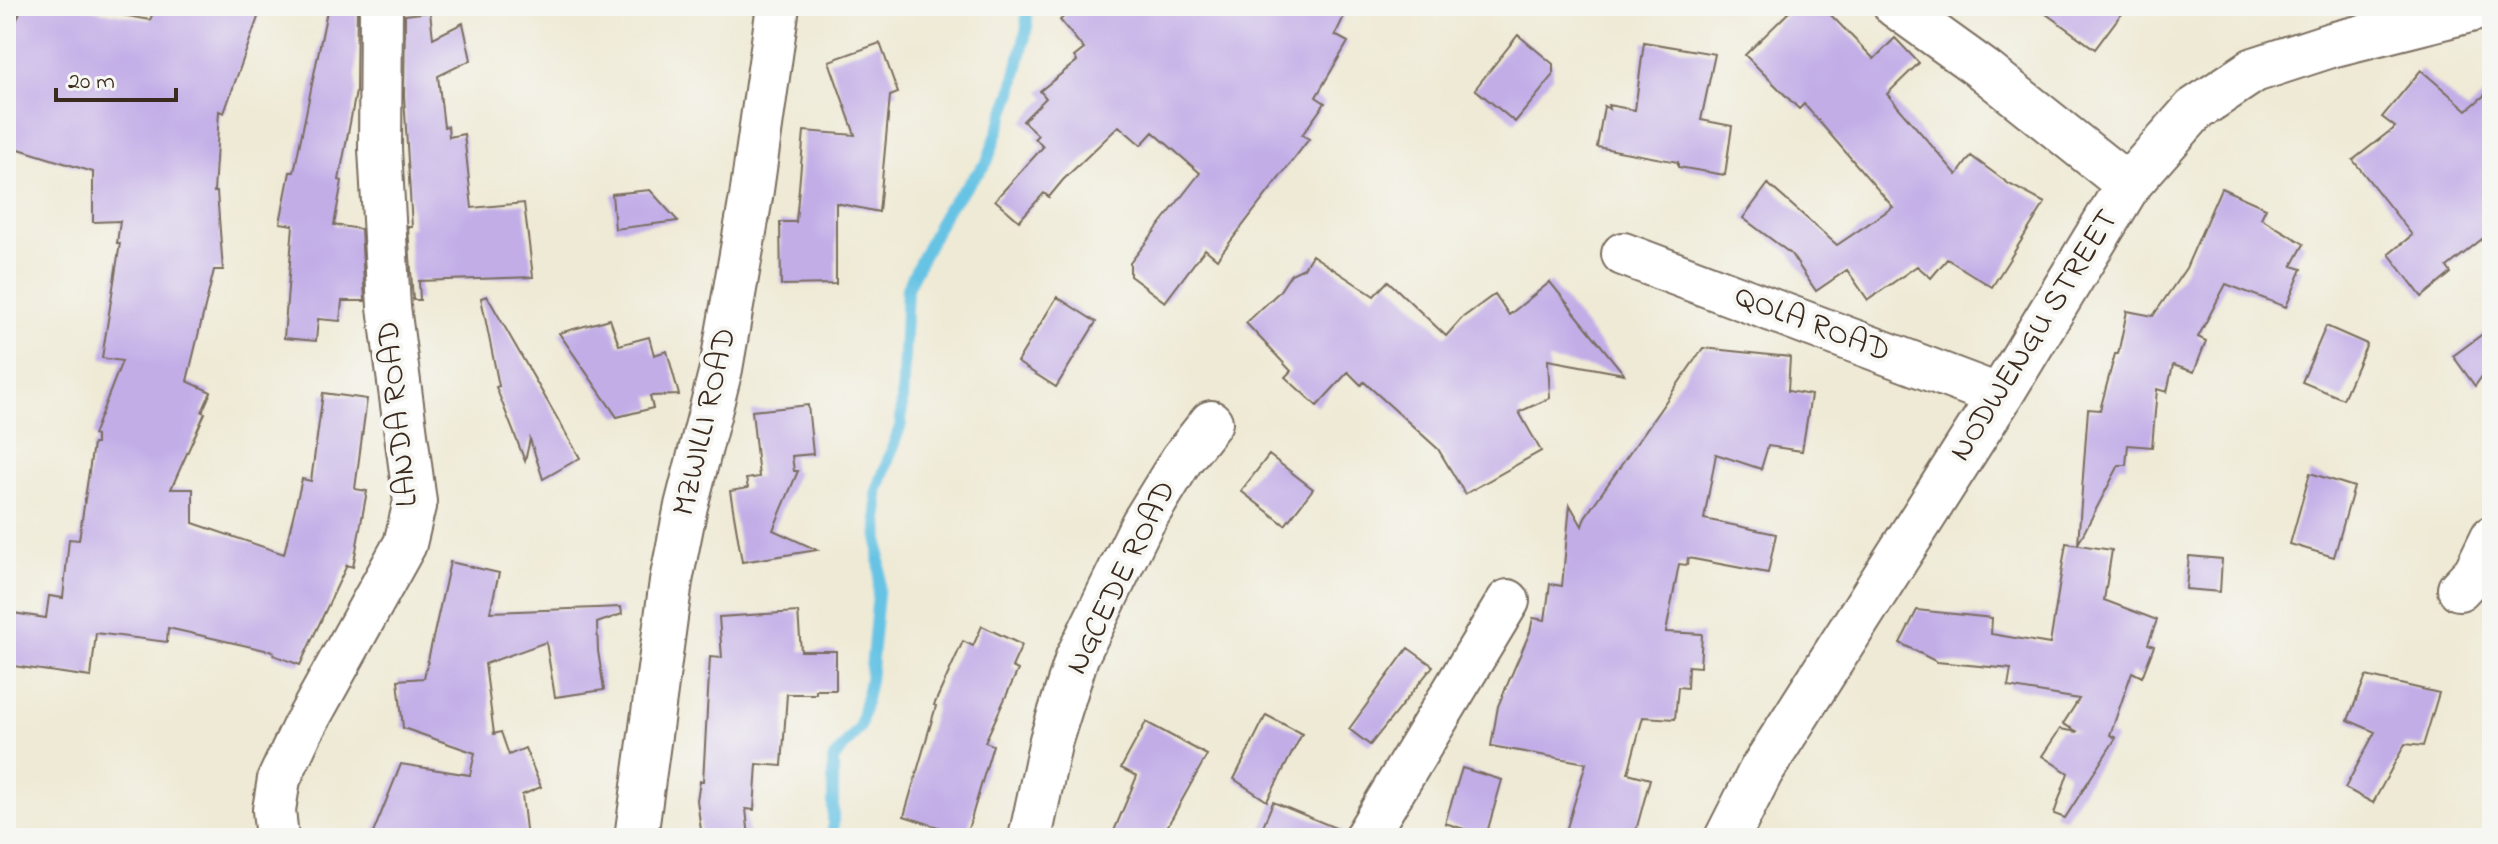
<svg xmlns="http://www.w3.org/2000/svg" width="2498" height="844" font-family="'Indie Flower',sans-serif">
	<rect width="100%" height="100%" fill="#f6f6f2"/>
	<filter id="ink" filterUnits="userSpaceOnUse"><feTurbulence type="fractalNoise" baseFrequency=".0125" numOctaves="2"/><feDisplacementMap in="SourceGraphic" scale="16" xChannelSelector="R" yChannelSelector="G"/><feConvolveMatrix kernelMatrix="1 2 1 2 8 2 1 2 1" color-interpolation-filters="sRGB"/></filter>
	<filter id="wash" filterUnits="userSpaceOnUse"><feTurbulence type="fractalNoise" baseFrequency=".006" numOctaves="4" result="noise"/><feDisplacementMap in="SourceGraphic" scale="32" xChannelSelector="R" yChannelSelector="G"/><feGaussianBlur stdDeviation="1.8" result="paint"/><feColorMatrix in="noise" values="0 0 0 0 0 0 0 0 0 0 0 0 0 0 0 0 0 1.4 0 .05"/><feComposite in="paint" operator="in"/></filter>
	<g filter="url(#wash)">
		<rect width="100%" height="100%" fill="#efead5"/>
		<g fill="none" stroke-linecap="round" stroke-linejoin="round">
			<path stroke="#66c3e4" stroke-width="12" d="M833,838v-78l27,-33 10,-47 10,-108 -3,-81 24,-67 6,-136 39,-78 41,-48 25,-70 15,-64 -1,-22"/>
		</g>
		<g id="blocks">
			<path fill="#c2ade7" d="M22,6h50l78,14 6,-14h106l-38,107 -5,-2 -5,81h3l6,78h-9l-27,111 24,11 -9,20 3,1 -34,76h22v34l91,31 18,-75 9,2 12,-88 44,6 -12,90 12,2 -14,76 -6,-2 -47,100 -27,-10 1,-3 -106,-24 -1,14 -71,-9 -5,44 -85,-12v-53l40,6 3,-22 14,2 6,-59 10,1 14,-96h3v-8l-3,-1 29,-74 -20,-3 18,-115h-3l3,-22 -27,1v-50l-87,-27v-96z
				M328,6h29l-1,86 -17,88 3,1 -8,44 27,4 4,72h-23l-2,20 -22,-2 -2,22 -32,-3 9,-113 -13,-2 10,-51h4z
				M1076,6h273l-14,29 13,7 -32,55 9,6 -23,32 7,4 -92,120 -12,-10 -40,53 -35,-26v-13l70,-90 -47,-41 -12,13 -22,-19 -56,54 -14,17 -5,-4 -25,28 -24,-21 48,-53 -8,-9 3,-3 -15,-14 23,-23 -6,-7 37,-30 -3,-4 10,-8 -24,-29z
				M1795,6h27l52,53 21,-21 24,25 -32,31 70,81 14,-19 38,28 36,19 -53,84 -45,-28 -16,19 -14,-12 -49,34 -21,-30 -31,21 -25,-37 -48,-36 25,-34 69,61 56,-38 -89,-103 -5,5 -54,-54z
				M2035,6h92l-32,43z
				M430,12l3,26 30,-15 8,37 -33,16 6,51 4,-1 1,11 15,-3 8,74 52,-5 9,74 -114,4 1,19h-7l-5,-73h4l-8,-131 1,-81z
				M1518,35l35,29v12l-38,46 -40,-33z
				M1644,42l71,12 -14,66 31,6 -7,49 -47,-8v-5l-81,-15 7,-41 5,3 -1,-4 27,5z
				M880,43l18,50 -8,3 -11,116 -43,-9v81l-55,1 -1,-63h16l8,-91 51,4 -26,-74z
				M2421,70l46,40 25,-21v142l-45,36 4,6 -29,24 -33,-43 23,-19 -59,-75 42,-33 -13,-10z
				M2221,188l45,20 -5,10 43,26 -12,22 10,3 -16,38 -60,-23 -28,53 8,4 -12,31 -21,-7 -6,27 -10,-3 -5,58 -24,-2 -2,20h-7l-41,79 10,-135 12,1 15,-56h3l9,-43 26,5 33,-48z
				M650,190l28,31 -63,8 -3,-35z
				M1312,255l62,41 14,-15 58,55 16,-18 33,-24 14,21 41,-33 74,92 -76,-14 2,38 -31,14 22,39 -76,43 -27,-45 -74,-67 -3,3 -13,-13 -31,34 -32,-29 6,-6 -45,-48 33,-31 12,-18 13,-6z
				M487,296l93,162 -37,21 -13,-40 -5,22 -29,-74 3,-1 -18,-88z
				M1057,297l39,25 -40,65 -39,-25z
				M610,319l9,26 30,-8 5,18 13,-4 12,44 -29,1 3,12 -36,9 -58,-84z
				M2326,326l41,18 -24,55 -41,-17z
				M2492,327v35l-17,24 -22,-30z
				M1703,348l87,9 -2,34 23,4 -9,56 -34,-5 -7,23 -45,-15 -12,65 72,15 -8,39 -80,-15 -1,7 -8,-1 -13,68 36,2 -2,33 -12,-1 -1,22 -9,-1 -3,32 -32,-2 -15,56 22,6 -16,59h-70l22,-75 -95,-17 7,-40 32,-74 3,-14 12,2 5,-36 12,2 8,-81 12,21 3,-9z
				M808,405l5,49 -21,2 2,15h4l-25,59 44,20 -75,12 -12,-71 18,-3 -2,-9 13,-2 -7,-66z
				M1269,455l44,34 -28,36 -44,-34z
				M2310,473l44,14 -20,70 -44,-13z
				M2066,543l46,7 -8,50 53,20 -9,24 6,2 -12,31 -10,-5 -22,63 6,3 -51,80 -11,-4 14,-41 -26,-17 18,-27 18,3 -15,-8 16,-25 -71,-12 3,-18 -74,-7 -37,-19 17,-33 75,8 -1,16 59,10z
				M2189,556l33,3 -2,33 -34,-3z
				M450,562l49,11 -9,39 131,-5 1,7 -25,9 1,28 6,39 -49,7 -9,-55 -61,22 9,70 7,-2 8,23 16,-7 16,39 -19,8 5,43h-156l30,-74 69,11 5,-22 -72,-25 -5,-48 26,-2z
				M798,612l3,39h35v39h-20v4h-29l-5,72 -25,-2 -3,46 -8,-1 3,29h-47l-5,-38 3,-19h3l7,-124 12,1 -3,-41z
				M982,626l40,19 -10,22 6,3 -33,72 8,3 -27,91 -62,-20 32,-110 -2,-1 29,-64 10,5z
				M1408,648l25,18 -63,79 -21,-16z
				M2366,676l73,17 -16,53 -18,-2 -32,59 -28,-15 30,-56 -27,-12z
				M1266,715l36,19 -35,67 -33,-22z
				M1146,722l61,33 -46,83h-50l26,-62 -16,-8z
				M1462,768l40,12 -16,56 -41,-13z
				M1273,802l70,29 -2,7h-83z"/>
		</g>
	</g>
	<g filter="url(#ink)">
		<use href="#blocks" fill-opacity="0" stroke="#7a6d5e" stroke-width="2"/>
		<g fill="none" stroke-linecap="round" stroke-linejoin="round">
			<defs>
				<path id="street" d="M1895,6l89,64 144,115
					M1623,254l377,142
					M2459,589l16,-17 17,-35
					M277,838l-3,-28 5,-31 23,-49 103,-186 10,-42 -26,-195 -9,-158 1,-143
					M636,838l35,-257 15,-75 35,-137 30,-172 27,-191
					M1030,838l21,-98 26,-83 65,-133 40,-65 29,-37
					M1365,838l143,-237"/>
				<path id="secondary" d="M1727,838l34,-67 239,-375 128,-211 66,-75 60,-40 77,-25 155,-39"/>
			</defs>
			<use href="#street" stroke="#7a6d5e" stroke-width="46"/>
			<use href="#secondary" stroke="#7a6d5e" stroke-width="48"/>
			<use href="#street" stroke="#fff" stroke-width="42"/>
			<use href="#secondary" stroke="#fff" stroke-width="44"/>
		</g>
	</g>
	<g text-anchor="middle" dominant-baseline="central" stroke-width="8" stroke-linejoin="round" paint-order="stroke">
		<g font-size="32" fill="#3b2a1e" stroke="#f6f6f2">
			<text transform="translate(1812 325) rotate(21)">QOLA ROAD</text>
			<text transform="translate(2035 336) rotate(-58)">NODWENGU STREET</text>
			<text transform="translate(399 414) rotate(-96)">LANDA ROAD</text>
			<text transform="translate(706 422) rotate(-77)">MZWILLI ROAD</text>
			<text transform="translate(1122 578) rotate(-64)">NGCEDE ROAD</text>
		</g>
	</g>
	<rect width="2498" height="844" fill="none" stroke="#f6f6f2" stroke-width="32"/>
	<path d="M56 88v12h120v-12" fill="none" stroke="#3b2a1e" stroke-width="4"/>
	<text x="68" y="88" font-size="24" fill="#3b2a1e" stroke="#f6f6f2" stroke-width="6" paint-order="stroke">20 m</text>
</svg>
